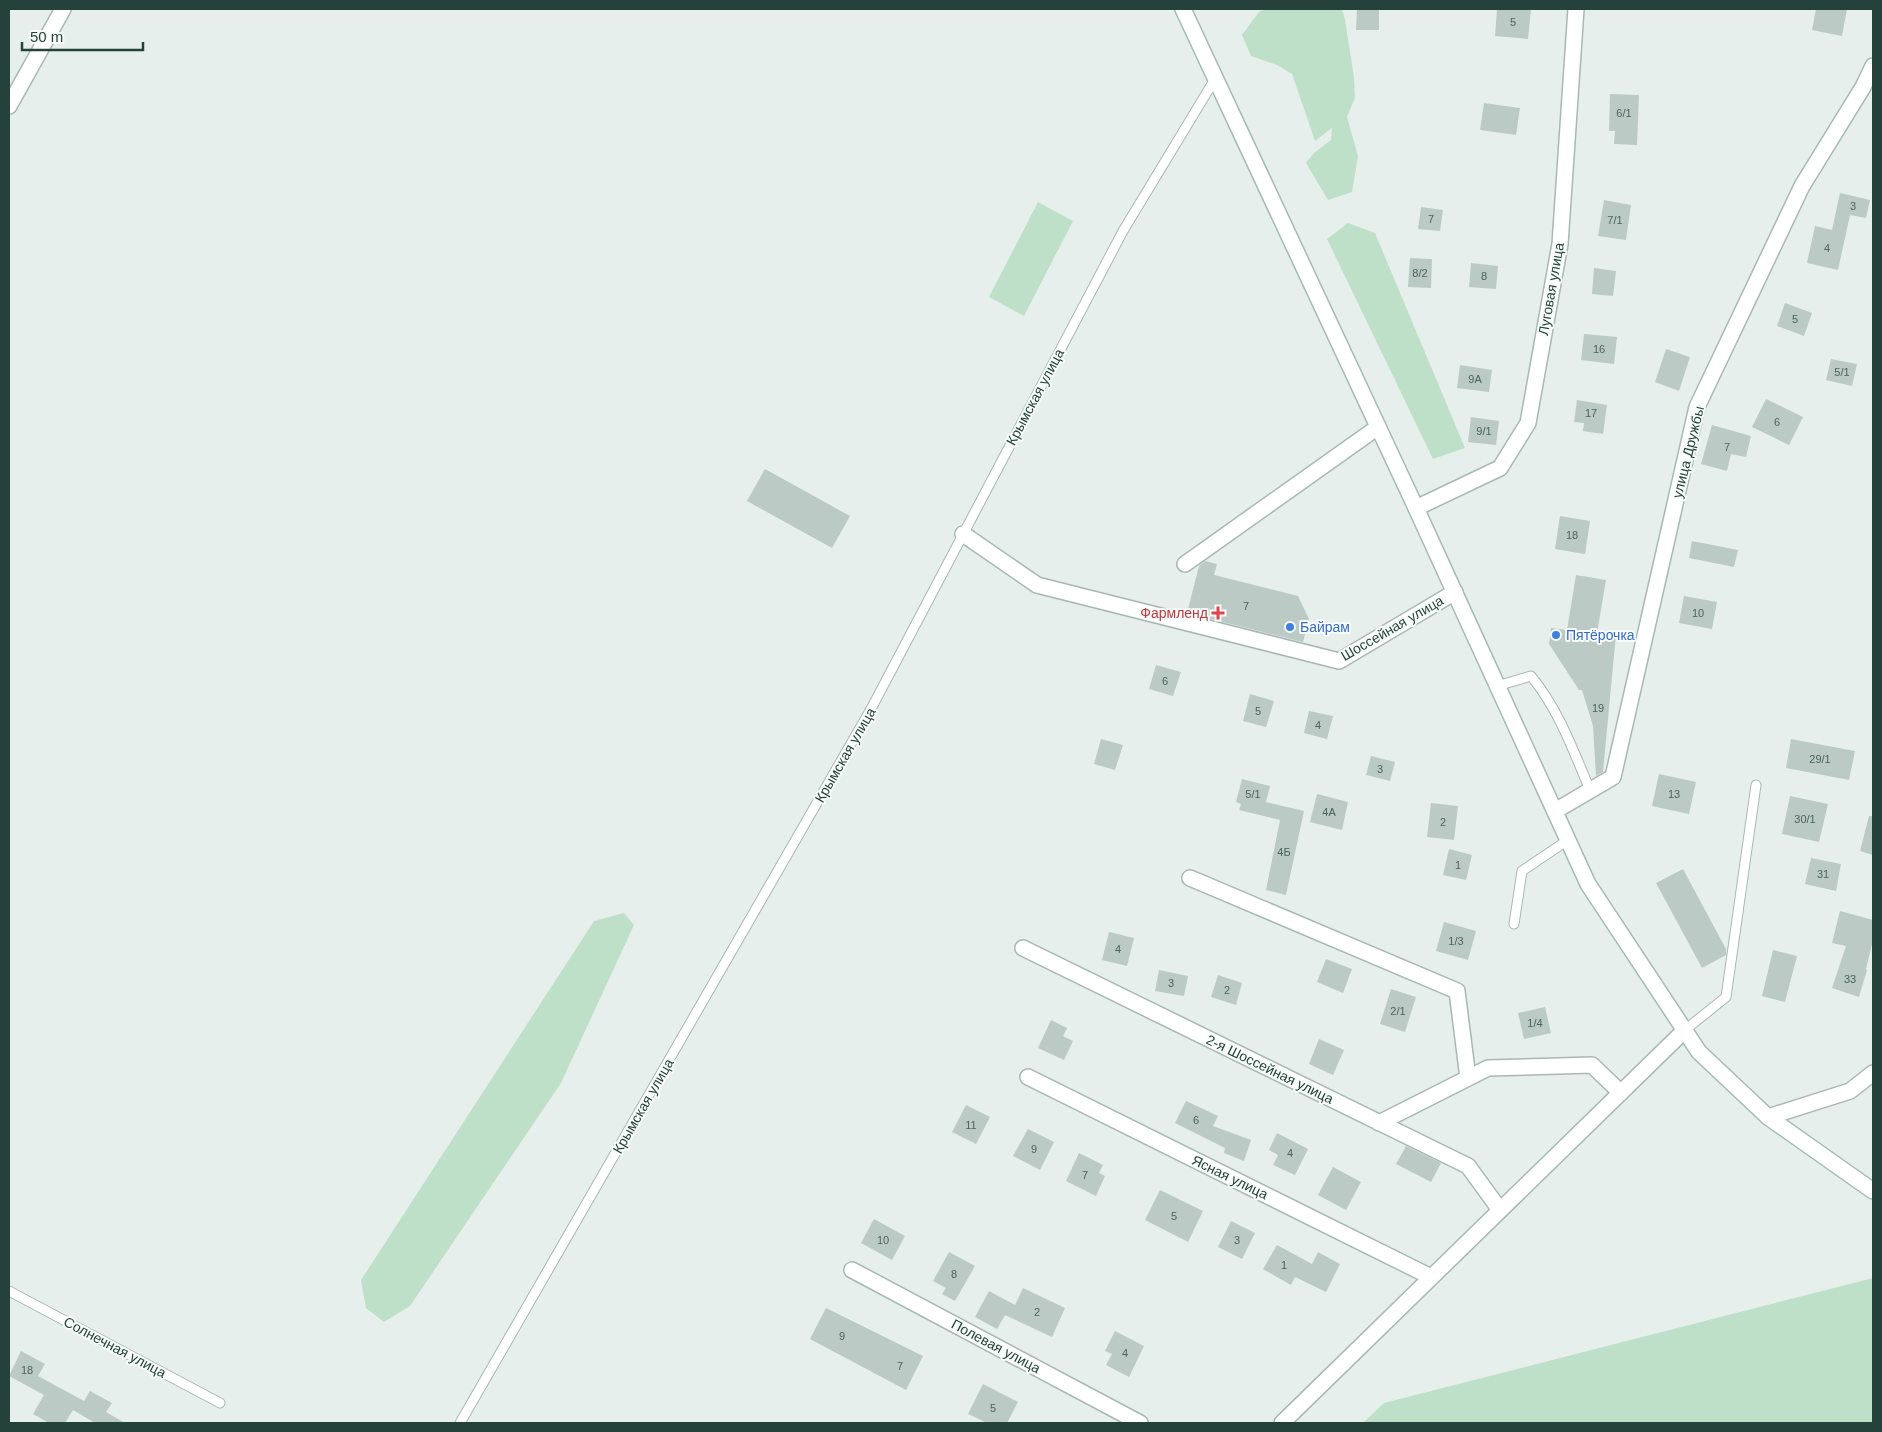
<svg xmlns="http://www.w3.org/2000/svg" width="1882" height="1432" font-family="Helvetica,sans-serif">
	<rect width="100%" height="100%" fill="#e6efeb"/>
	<path fill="#bfe0c8" d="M1266,9h76l3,11 9,57 1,21 -8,19 11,39 -6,36 -24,8 -22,-37 8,-10 17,-13 1,-12 -17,13 -23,-67 -15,-9 -26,-9 -9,-21 17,-23z
		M1038,202l35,19 -49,95 -35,-19z
		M1348,223l27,10 90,215 -32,11 -106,-220z
		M624,913l10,12 -73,158 -151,223 -26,16 -18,-14 -5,-28 233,-359z
		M1873,1278v145h-510l21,-20z"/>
	<path fill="#bbcac4" d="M1357,9h22v21h-23z
		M1497,9h34l-3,30 -33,-3z
		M1816,9h31l-5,27 -30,-6z
		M1610,94l29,1 -2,50 -23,-1 1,-13h-6z
		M1484,103l36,5 -4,27 -36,-5z
		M1840,193l30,7 -4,18 -16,-3 -12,55 -31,-7 8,-37 17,4z
		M1604,200l27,5 -5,35 -28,-4z
		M1421,207l22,3 -3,21 -22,-2z
		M1410,258l22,1 -1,29 -23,-1z
		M1471,263l27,3 -2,23 -27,-2z
		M1594,268l22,3 -3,25 -21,-2z
		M1785,303l27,10 -8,23 -27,-10z
		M1584,334l33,3 -3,27 -33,-4z
		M1666,349l24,8 -11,34 -24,-9z
		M1831,359l26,5 -5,22 -26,-6z
		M1460,365l32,5 -3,22 -32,-4z
		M1766,399l37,18 -14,28 -37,-18z
		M1577,400l30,5 -4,29 -20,-3 1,-8 -10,-1z
		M1471,417l28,4 -3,24 -28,-3z
		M1712,425l39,11 -5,21 -15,-3 -4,17 -26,-7z
		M765,469l85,47 -18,32 -85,-47z
		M1560,516l30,5 -5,33 -30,-5z
		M1692,541l46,9 -4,17 -45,-9z
		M1205,561l12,3 -3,11 84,21 11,23 -6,23 -116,-29 12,-47z
		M1576,575l30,5 -9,53 19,1 -13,138 -7,4 -3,-50 -11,-36h-3l-30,-46 2,-16 16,2z
		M1684,596l33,6 -5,27 -33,-6z
		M1156,665l25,7 -8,24 -24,-7z
		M1250,694l24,7 -8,26 -23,-6z
		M1309,711l24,5 -6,23 -23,-6z
		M1101,739l22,6 -8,25 -21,-6z
		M1791,739l64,12 -6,29 -63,-12z
		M1371,756l24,6 -5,19 -24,-6z
		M1659,774l37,8 -7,32 -37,-8z
		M1242,779l28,7 -4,16 38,9 -18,84 -20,-5 14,-70 -41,-10 2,-6 -5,-2z
		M1317,794l31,8 -6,28 -32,-8z
		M1790,796l38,8 -9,38 -37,-8z
		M1431,803l27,3 -4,34 -27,-3z
		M1869,816h4v39l-13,-4z
		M1449,849l23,6 -6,25 -23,-5z
		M1811,858l30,6 -5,27 -31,-7z
		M1683,869l43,80v6l-24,13 -46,-85z
		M1840,911l33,9v20l-7,29 1,1 -8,27 -27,-9 14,-42 -14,-3z
		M1444,922l32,9 -8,29 -32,-9z
		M1109,932l25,6 -7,28 -25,-6z
		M1773,950l24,6 -12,46 -23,-6z
		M1326,959l26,10 -9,24 -26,-11z
		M1159,970l29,6 -4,20 -29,-5z
		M1218,975l24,8 -6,22 -25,-8z
		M1391,989l25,8 -11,35 -25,-8z
		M1545,1007l6,26 -27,6 -6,-26z
		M1051,1020l16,8 -4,8 10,5 -9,19 -26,-12z
		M1319,1039l25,11 -11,25 -24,-11z
		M1186,1101l32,15 -5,10 38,14 -7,21 -20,-8 1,-5 -50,-25z
		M966,1105l24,12 -14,27 -24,-12z
		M1028,1129l26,13 -14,28 -27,-14z
		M1277,1133l31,16 -13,26 -22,-10 5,-10 -9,-5z
		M1406,1146l35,17 -10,19 -35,-18z
		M1079,1153l24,12 -4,8 6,3 -9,20 -30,-15z
		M1333,1167l28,15 -15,28 -28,-15z
		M1160,1190l43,21 -15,31 -43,-22z
		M874,1219l31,17 -13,24 -31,-17z
		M1231,1221l24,12 -13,26 -24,-12z
		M1277,1245l35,19 6,-12 22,12 -14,28 -31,-15 -4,8 -28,-16z
		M949,1252l26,14 -20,35 -13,-7 4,-6 -13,-7z
		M1023,1288l42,20 -13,29 -47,-22 -8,14 -22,-12 14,-26 26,14z
		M826,1308l97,48 -17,34 -96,-51z
		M1115,1331l29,15 -15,31 -23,-12 6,-11 -7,-3z
		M21,1351l24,13 -7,12 46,25 6,-10 22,12 -6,9 19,11h-30l-22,-13 -8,13h-16l-16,-9 11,-19 -35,-19z
		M983,1384l35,18 -11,21h-20l-19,-9z"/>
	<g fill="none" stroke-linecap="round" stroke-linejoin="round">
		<defs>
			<path id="service" d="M1497,686l34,-10c28,34 42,74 59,114
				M1514,924l8,-53 46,-31
				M1685,1030l41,-33 30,-212
				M9,1291l211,112
				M460,1423l411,-714 252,-478 92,-152"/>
			<path id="minor" d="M9,106l54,-97
				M1416,508l84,-40 28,-45 32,-179 16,-235
				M963,534l74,51 302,76 116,-69
				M1185,564l193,-137
				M1555,811l58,-34 84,-370 105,-221 61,-99 10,-21
				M1190,878l267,113 11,87
				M1023,948l445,218 32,44
				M1028,1077l403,200
				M1768,1117l82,-26 23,-18
				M1379,1123l109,-55 104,-3 29,28
				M852,1270l288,153
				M1282,1423l403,-393"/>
			<path id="secondary" d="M1183,9l233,499 172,376 111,168 69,65 105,74"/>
		</defs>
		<use href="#service" stroke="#a8b8b2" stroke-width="11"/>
		<use href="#minor" stroke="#a8b8b2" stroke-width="18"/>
		<use href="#secondary" stroke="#a4bbb3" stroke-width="18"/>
		<use href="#service" stroke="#fff" stroke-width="9"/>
		<use href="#minor" stroke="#fff" stroke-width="15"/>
		<use href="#secondary" stroke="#fff" stroke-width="15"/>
	</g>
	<path fill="#e0444e" stroke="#f7fbf9" stroke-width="2" d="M1215.5 605.5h5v5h5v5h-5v5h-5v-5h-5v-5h5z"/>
	<g fill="#3f7fe0" stroke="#f7fbf9" stroke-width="2">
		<circle cx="1290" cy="627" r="5"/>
		<circle cx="1556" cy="635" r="5"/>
	</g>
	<g text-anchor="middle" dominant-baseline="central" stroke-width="4" stroke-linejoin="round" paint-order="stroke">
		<g font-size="11" fill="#4a645c">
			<text x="1513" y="22">5</text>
			<text x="1624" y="113">6/1</text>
			<text x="1853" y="206">3</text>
			<text x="1431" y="219">7</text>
			<text x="1615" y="220">7/1</text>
			<text x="1827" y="248">4</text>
			<text x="1420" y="273">8/2</text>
			<text x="1484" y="276">8</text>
			<text x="1795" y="319">5</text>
			<text x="1599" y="349">16</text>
			<text x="1842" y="372">5/1</text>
			<text x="1475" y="379">9А</text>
			<text x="1591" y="413">17</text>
			<text x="1777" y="422">6</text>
			<text x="1484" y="431">9/1</text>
			<text x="1727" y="447">7</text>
			<text x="1572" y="535">18</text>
			<text x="1246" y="606">7</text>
			<text x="1698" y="613">10</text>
			<text x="1165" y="681">6</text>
			<text x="1598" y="708">19</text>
			<text x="1258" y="711">5</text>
			<text x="1318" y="725">4</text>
			<text x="1820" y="759">29/1</text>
			<text x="1380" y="769">3</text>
			<text x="1253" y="794">5/1</text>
			<text x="1674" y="794">13</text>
			<text x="1329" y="812">4А</text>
			<text x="1805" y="819">30/1</text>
			<text x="1443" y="822">2</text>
			<text x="1284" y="852">4Б</text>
			<text x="1458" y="865">1</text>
			<text x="1823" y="874">31</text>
			<text x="1456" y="941">1/3</text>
			<text x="1118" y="949">4</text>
			<text x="1850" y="979">33</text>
			<text x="1171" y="983">3</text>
			<text x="1227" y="990">2</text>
			<text x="1398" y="1011">2/1</text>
			<text x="1535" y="1023">1/4</text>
			<text x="1196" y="1120">6</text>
			<text x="971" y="1125">11</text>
			<text x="1034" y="1149">9</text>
			<text x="1290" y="1153">4</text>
			<text x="1085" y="1175">7</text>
			<text x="1174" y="1216">5</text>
			<text x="883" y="1240">10</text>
			<text x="1237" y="1240">3</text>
			<text x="1284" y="1265">1</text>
			<text x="954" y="1274">8</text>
			<text x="1037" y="1312">2</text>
			<text x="842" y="1336">9</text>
			<text x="1125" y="1353">4</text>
			<text x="900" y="1366">7</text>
			<text x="27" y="1370">18</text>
			<text x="993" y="1408">5</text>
		</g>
		<g font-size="14" fill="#24423a" stroke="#f7fbf9">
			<text transform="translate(1551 289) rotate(-80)">Луговая улица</text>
			<text transform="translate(1035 397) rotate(-62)">Крымская улица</text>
			<text transform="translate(1688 452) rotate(-76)">улица Дружбы</text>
			<text transform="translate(1392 628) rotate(-30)">Шоссейная улица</text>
			<text transform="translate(845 755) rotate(-60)">Крымская улица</text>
			<text transform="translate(1270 1069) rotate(26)">2-я Шоссейная улица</text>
			<text transform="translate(643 1106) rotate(-60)">Крымская улица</text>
			<text transform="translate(1230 1177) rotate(26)">Ясная улица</text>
			<text transform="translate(996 1346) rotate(28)">Полевая улица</text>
			<text transform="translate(115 1347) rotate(28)">Солнечная улица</text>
		</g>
		<g font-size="14" fill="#be3a42" stroke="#f7fbf9" text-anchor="end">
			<text x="1208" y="613">Фармленд</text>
		</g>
		<g font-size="14" fill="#366cbe" stroke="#f7fbf9" text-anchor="start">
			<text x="1300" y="627">Байрам</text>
			<text x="1566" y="635">Пятёрочка</text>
		</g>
	</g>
	<rect width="1882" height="1432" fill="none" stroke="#24423a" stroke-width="20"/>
	<path d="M22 42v8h121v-8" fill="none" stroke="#24423a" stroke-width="2.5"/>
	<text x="30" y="42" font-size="15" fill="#24423a" stroke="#f7fbf9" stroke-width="4" paint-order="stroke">50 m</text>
</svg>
